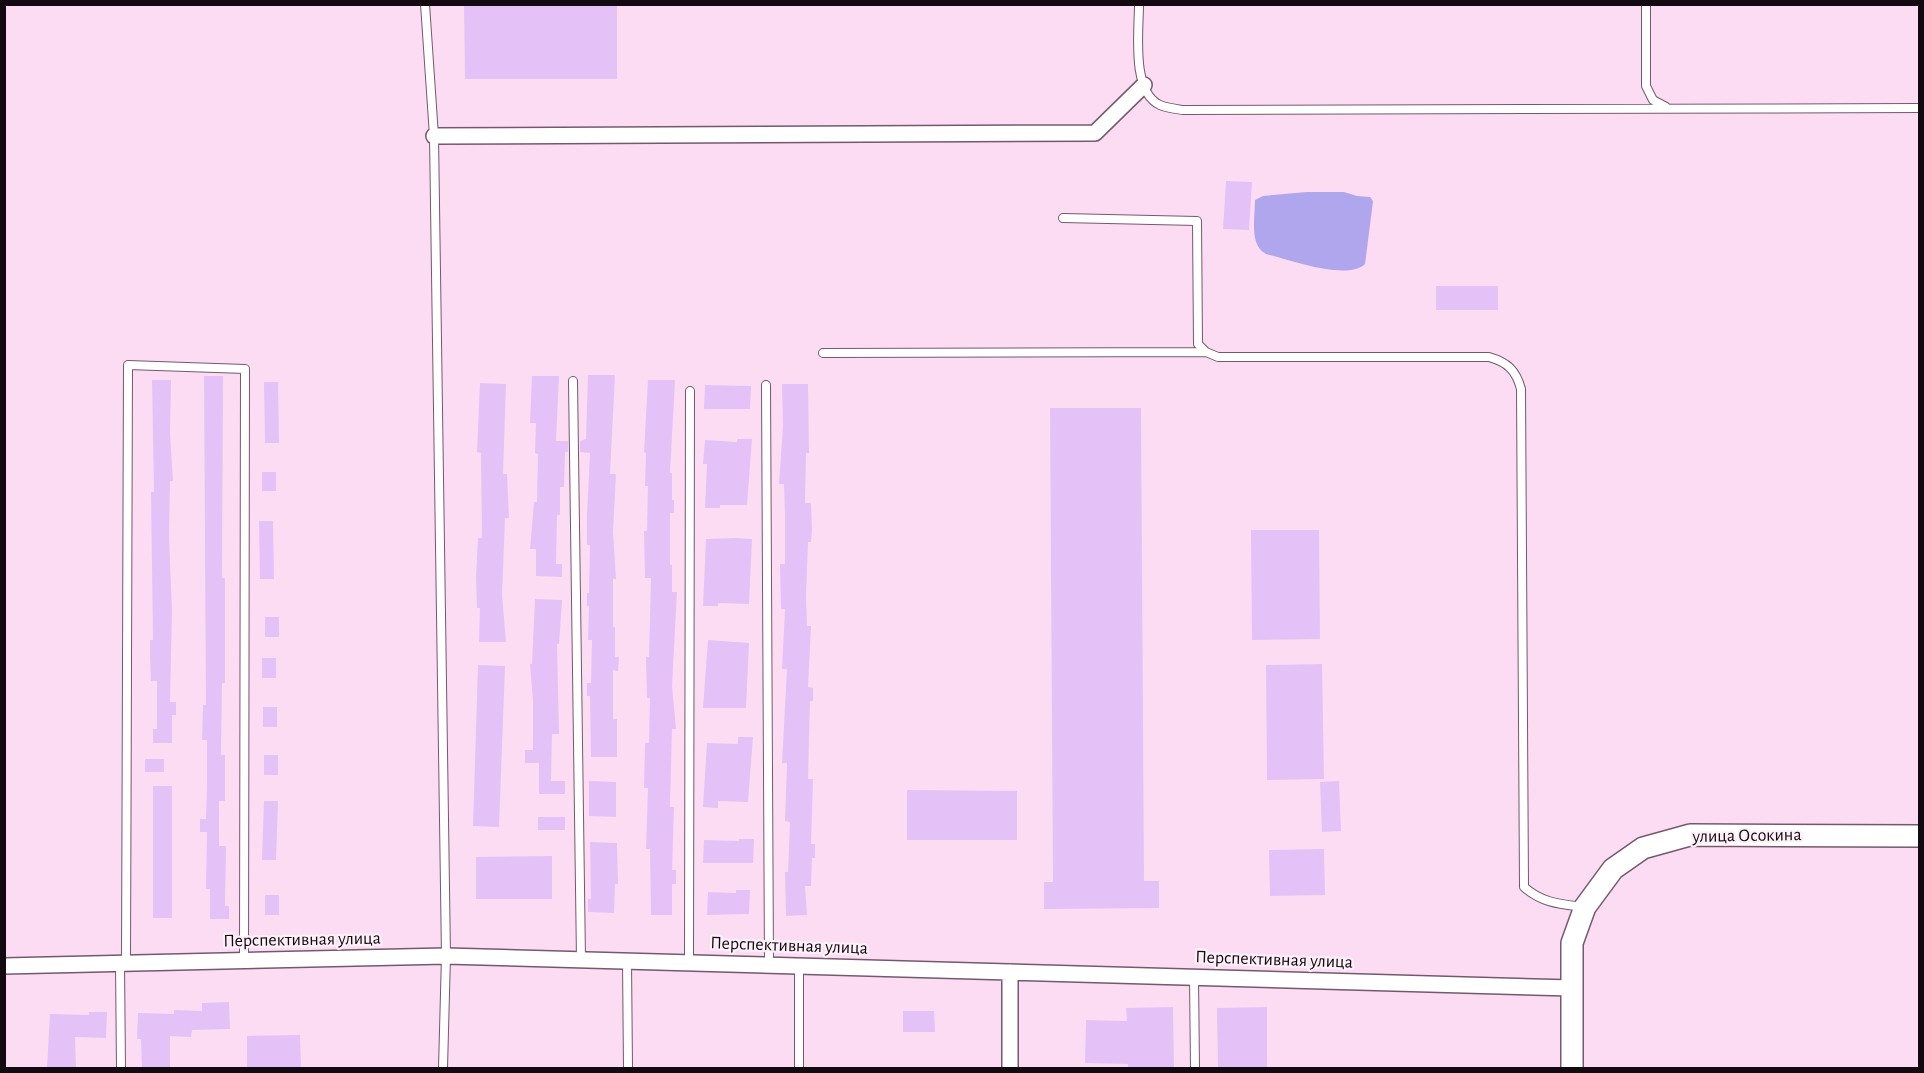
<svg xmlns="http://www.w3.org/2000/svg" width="1924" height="1073" font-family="'Alegreya Sans',sans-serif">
	<rect width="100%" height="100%" fill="#fcdcf3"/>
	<path fill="#afa6ed" d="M1307,192h37l13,4 13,1 3,4 -8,63c-18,17 -75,-4 -99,-10 -17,-9 -11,-36 -11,-54l8,-4z"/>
	<path fill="#e4c2f7" d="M464,4h153v75h-152z
		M1226,181l26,1 -3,48 -26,-1z
		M1436,286h62v24h-62z
		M588,375h27l-5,99h6l-3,58 3,47h-3v48h2v30h4l-1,14 -5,-1v49h4v38h-26l-1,-61h-3v-13h4l1,-43h-4l1,-34h-2v-13h2l1,-48h-3v-30l3,-62 -10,-1v-11l6,-2z
		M204,376h19l-1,202h3v105h-3l-1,72h4v46h-6v45h7l-1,60h4v13h-19v-30h-4l1,-57h-7v-13h6l1,-31v-48h-5l1,-35h3z
		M532,376h27l-3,65h12v11h-3l-1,35h-4v28h-3l-1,49h6v13l-26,-1v-27h-6l4,-47h3l1,-48 -3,-1 1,-30h-6z
		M152,380h19l-1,54 3,47h-3l-1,56 3,74 -2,91h6v13h-4v28h-19v-14h4v-48h-6l-1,-27v-14h3l-2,-148h3z
		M648,380h27l-5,93h2v27h2v13h-4v52h2v27h5l-5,94 4,43h-4l-2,78h4l-2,63h4v14h-4v31h-21l-1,-66h-4l2,-61h-4l1,-45h4l1,-45h-3l-1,-41h3l2,-79h-6l-1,-47h3l1,-45h-3l1,-33 -2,-1z
		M264,382h14l1,61h-14z
		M480,383l26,1 -3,90h4l2,44h-4l-3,77 4,47h-27l1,-34h-3l-1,-31 2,-39h4l-1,-85 -4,-1z
		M782,384h26l1,69h-3l-1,50h6l1,26 -1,13h-3l-2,54 1,30h4l-3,61 5,1v13h-3l-2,78h5l-2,65h4v14h-3l-1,28h-6l2,29 -21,1 -1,-44h3l2,-50 -5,-1 2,-58h-5l5,-94h-5l3,-60h-4l-1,-45h5v-49l-1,-31h-5l4,-58z
		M705,385l46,1 -1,23h-46z
		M1050,408h91l3,473h15v27l-115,1v-27h9z
		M737,439h15l-5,66h-27v3h-15l2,-44h-4l2,-24 32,2z
		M262,472h14v19h-14z
		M259,521h14l1,58h-14z
		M1251,530h68l1,109 -68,1z
		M737,538l15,1 -3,65 -31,-1v3h-15l3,-67z
		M535,599l27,1 -3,44h-2l2,90h-7l-1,47h14v13h-26v-31h-14v-13h8v-49l-3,-37h2z
		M265,617h14v20h-14z
		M708,640l41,3 -3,65h-43z
		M262,658h14v20h-14z
		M1322,664l2,115 -57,1 -1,-115z
		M478,665l27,1 -6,161 -26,-1z
		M263,707h14v20h-14z
		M738,737h15l-5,65 -30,-1v7l-15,-1 4,-64 31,1z
		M264,755h14v20h-14z
		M145,759h19v13h-19z
		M589,781l27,1v35l-27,-1z
		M1339,781l2,50 -19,1 -2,-50z
		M153,786h19v132h-19z
		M907,790l110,1v49h-110z
		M264,801h14l-2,59h-14z
		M538,817h27v13h-27z
		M739,839h15l-1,24h-50l1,-23 35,1z
		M590,842l27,1 1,41h-3l-1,29 -26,-1v-13h3z
		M1324,849l1,46 -55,1 -1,-46z
		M552,856v43h-76v-42z
		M736,890h14l-1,24 -42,1 1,-23 28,1z
		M265,895h14v20h-14z
		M229,1002l1,27 -38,1 -1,7 -21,-1v32h-28l-1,-29h-4l1,-26 36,1v-4l28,1v-8z
		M1173,1007l1,61h-46v-4l-43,-1 1,-43 41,1 -1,-13z
		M1267,1007v61h-49l-1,-60z
		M903,1011h31l1,21h-32z
		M89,1012h18l-1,26 -31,-1 1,31h-29l3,-54 39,1z
		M300,1035l1,33h-54v-32z"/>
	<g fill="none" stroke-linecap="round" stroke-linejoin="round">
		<defs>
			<path id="lane" d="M425,4l9,132 12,820 -3,112
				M1139,4c0,27 -8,88 21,101 7,3 16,4 23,5l737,-2
				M1646,4v82l7,14 13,7
				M1063,218l134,3 1,123 8,8 12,5h271c18,5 27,13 32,32l3,498c18,16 36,17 59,20
				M823,353l383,-1
				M573,381l8,579
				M766,385l3,580
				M627,961l1,107
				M126,963l2,-598 117,4 -1,592
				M689,963l1,-572
				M120,964l1,104
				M799,966v102
				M1194,977l1,91"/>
			<path id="street" d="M434,136l661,-3 49,-48
				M4,966l442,-10 1126,32
				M1010,1068v-96"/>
			<path id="secondary" d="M1572,1068v-125l13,-36 28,-38 30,-21 47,-13 230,1"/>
		</defs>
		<use href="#lane" stroke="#74596c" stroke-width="10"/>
		<use href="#street" stroke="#74596c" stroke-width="18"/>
		<use href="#secondary" stroke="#74596c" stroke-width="24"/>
		<use href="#lane" stroke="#fff" stroke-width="8"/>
		<use href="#street" stroke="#fff" stroke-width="15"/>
		<use href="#secondary" stroke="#fff" stroke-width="21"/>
	</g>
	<g text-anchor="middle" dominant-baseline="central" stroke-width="4.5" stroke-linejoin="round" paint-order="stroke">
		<g font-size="18" fill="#130910" stroke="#fdf0f9">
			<text transform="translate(1747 836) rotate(-1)">улица Осокина</text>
			<text transform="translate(302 940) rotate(-1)">Перспективная улица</text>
			<text transform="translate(789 946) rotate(2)">Перспективная улица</text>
			<text transform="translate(1274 960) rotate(2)">Перспективная улица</text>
		</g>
	</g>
	<rect width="1924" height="1073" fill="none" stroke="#130910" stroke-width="12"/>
</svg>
